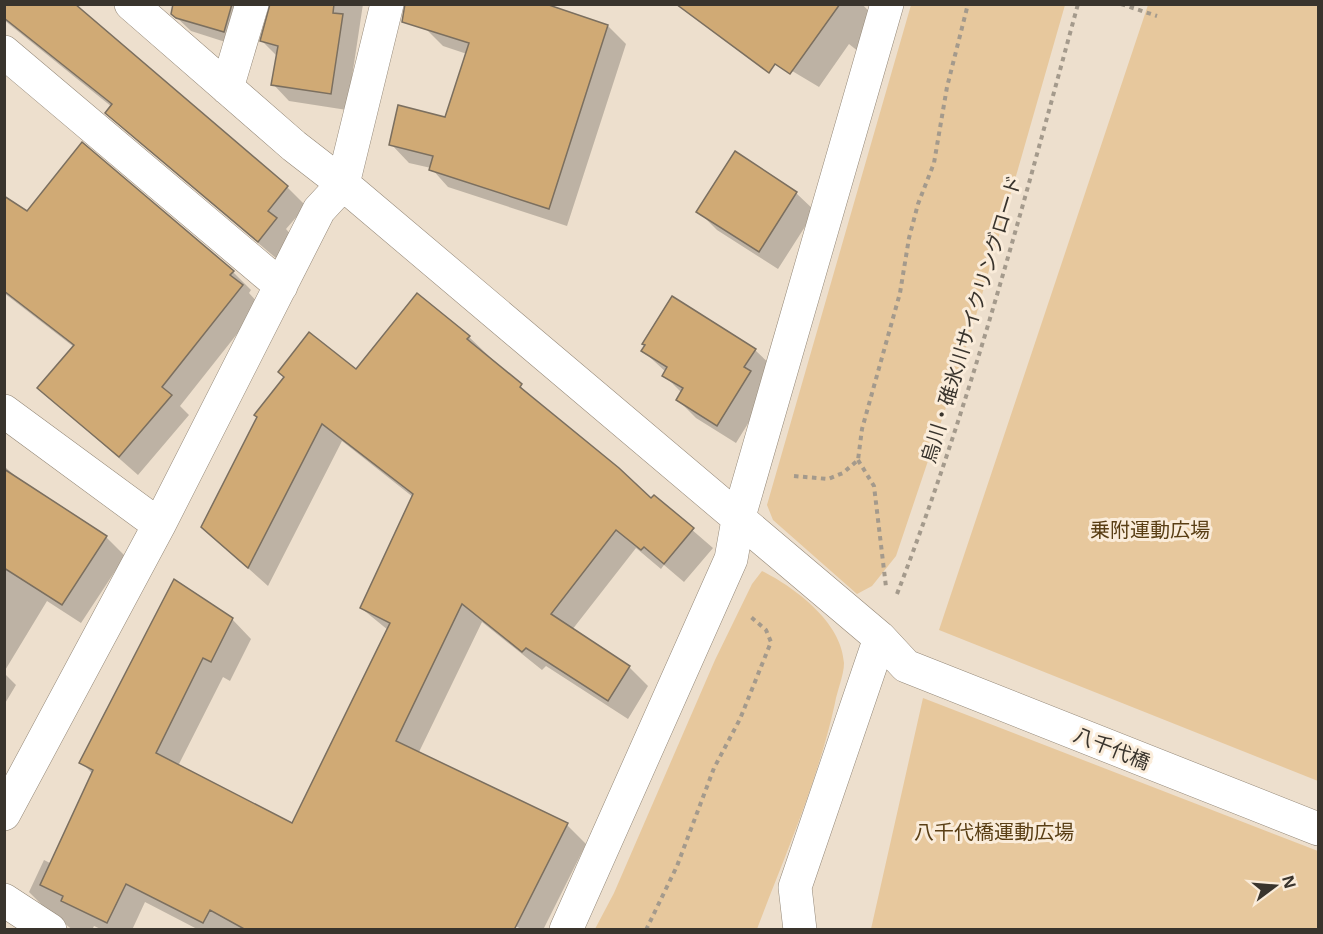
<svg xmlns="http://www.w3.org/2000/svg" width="1323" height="934" font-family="'Noto Sans','Noto Sans JP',sans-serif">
	<rect width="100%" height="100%" fill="#eddfcd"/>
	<path fill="#e7c89d" d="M911,5h154l-94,328 -75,223 -24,30 -15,8 -84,-74 -6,-15z
		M1148,5h170v776l-379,-151z
		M762,571c32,16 80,51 82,92 0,12 -7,28 -9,40 -17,78 -50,152 -78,226h-162l19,-36 101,-233 37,-76z
		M923,698l395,153v78h-447z"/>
	<path fill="#0003" d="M4,4l111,34 172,149 19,19 -20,23 8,9 -17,21 -151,-128 -19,-18 5,-6 -108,-87z
		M177,4h82l-18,43 -50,-16 -17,-16z
		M272,4h91l-16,106 -58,-9 -16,-17 4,-28 -15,-15z
		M542,4l66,22 18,18 -59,182 -119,-39 -17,-19 -22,-5 -18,-19 55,-25 21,-65 -24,-8 -18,-18z
		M680,4h182l18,19 -21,29 -10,-8 -30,43z
		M796,193l19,18 -37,58 -61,-39 -19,-19z
		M4,198l24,15 205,59 18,18 -2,3 11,12 -80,101 9,9 -51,60 -99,-87 35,-41 -70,-54z
		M469,337l72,69 110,94 3,-3 59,51 -29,34 -20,-17 -3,4 -25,-21 -64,82 57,37 19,19 -20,33 -82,-53 -4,4 -60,-48 -63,130 148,73 19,19 -43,86h-20l-51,-27 -30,27h-243l-54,-28 -13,28h-29l-9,-4 -2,4h-19l-24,-18 -20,-20 15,-32 8,4 41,-90 -12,-12 151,-143 19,20 -21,42 -7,-4 -45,89 115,59 95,-195 -27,-22 52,-111 -71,-56 -74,145 -66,-59 154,-156z
		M755,350l19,18 -6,23 -32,52 -40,-25 -18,-18 4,-7 -18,-18 2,-3 -23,-21z
		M4,466l19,17 83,54 19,19 -44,67 -34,-22 -43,71z
		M4,673l12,12 -12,20z"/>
	<path fill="#d0aa75" stroke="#7b6f5f" stroke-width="1.5" d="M4,4h71l213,182 -20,25 9,7 -19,24 -153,-129 7,-9 -108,-86z
		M173,4h59l-8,28 -48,-14 -5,-4z
		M270,4h64l-1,9 10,1 -12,80 -60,-9 7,-39 -18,-5z
		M405,4h141l62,21 -59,184 -120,-39 4,-14 -44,-11 9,-40 47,12 24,-74 -67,-21z
		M676,4h164l-50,70 -15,-10 -6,9z
		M82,142l152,129 -4,4 13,10 -81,102 10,8 -53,62 -82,-69 37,-43 -70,-54v-95l23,15z
		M735,151l62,41 -38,60 -63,-40z
		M417,293l53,43 -3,3 55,45 -2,3 99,81 32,30 3,-3 40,33 -30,36 -20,-17 -3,3 -25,-20 -65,84 79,52 -22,35 -82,-53 -4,4 -60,-48 -66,137 172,82 -54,107h-268l-36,-20 -7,13 -77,-39 -19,39 -46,-22 2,-5 -23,-11 53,-115 -14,-7 95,-184 59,39 -22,44 -8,-4 -47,95 136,70 98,-200 -30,-15 53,-114 -91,-70 -74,144 -47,-41 56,-110 -3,-2 30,-38 -6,-5 31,-40 47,37z
		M672,296l84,53 -12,18 7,4 -34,55 -41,-26 7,-12 -21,-12 5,-9 -26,-16 4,-6 -3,-1z
		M4,469l103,67 -45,69 -58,-37z"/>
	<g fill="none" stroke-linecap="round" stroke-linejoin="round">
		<defs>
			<path id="minor" d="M131,4l163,142 49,38 537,454 26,28 412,163
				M4,52l277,234
				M227,88l25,-84
				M4,411l155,114
				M4,814l155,-289 160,-315 24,-26 44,-180
				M4,900l46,30
				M566,930l165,-371 7,-39 149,-516
				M800,930l-5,-43 85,-249"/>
		</defs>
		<use href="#minor" stroke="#938777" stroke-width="34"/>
		<path stroke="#a49a8c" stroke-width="4" stroke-dasharray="4.5 4.5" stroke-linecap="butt" d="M1121,4l36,12
			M858,460l16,26 12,101
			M794,476l34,3 15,-6 15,-13 4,-31 38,-136 9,-55 9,-34 16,-41 13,-76 21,-83
			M897,594c74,-191 127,-392 181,-590
			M646,930l31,-64 37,-98 26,-49 31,-77 -5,-12 -15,-13"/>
		<use href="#minor" stroke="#fff" stroke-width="33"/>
	</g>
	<g text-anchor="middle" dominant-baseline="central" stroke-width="6" stroke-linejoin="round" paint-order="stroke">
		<g font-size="20" fill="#39342d" stroke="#faecda">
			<text transform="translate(971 319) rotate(-73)">烏川・碓氷川サイクリングロード</text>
			<text transform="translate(1112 748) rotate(22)">八千代橋</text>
		</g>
		<g font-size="20" fill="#593e14" stroke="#faecda">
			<text x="1150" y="529">乗附運動広場</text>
			<text x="994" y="831">八千代橋運動広場</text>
		</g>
	</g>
	<rect width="1323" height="934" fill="none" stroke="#39342d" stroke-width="12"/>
	<g transform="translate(1275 886) rotate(74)" stroke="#faecda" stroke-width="4.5" paint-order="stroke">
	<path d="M0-4.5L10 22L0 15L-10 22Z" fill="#39342d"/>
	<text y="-9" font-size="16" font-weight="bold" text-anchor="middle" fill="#39342d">N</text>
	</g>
</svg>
